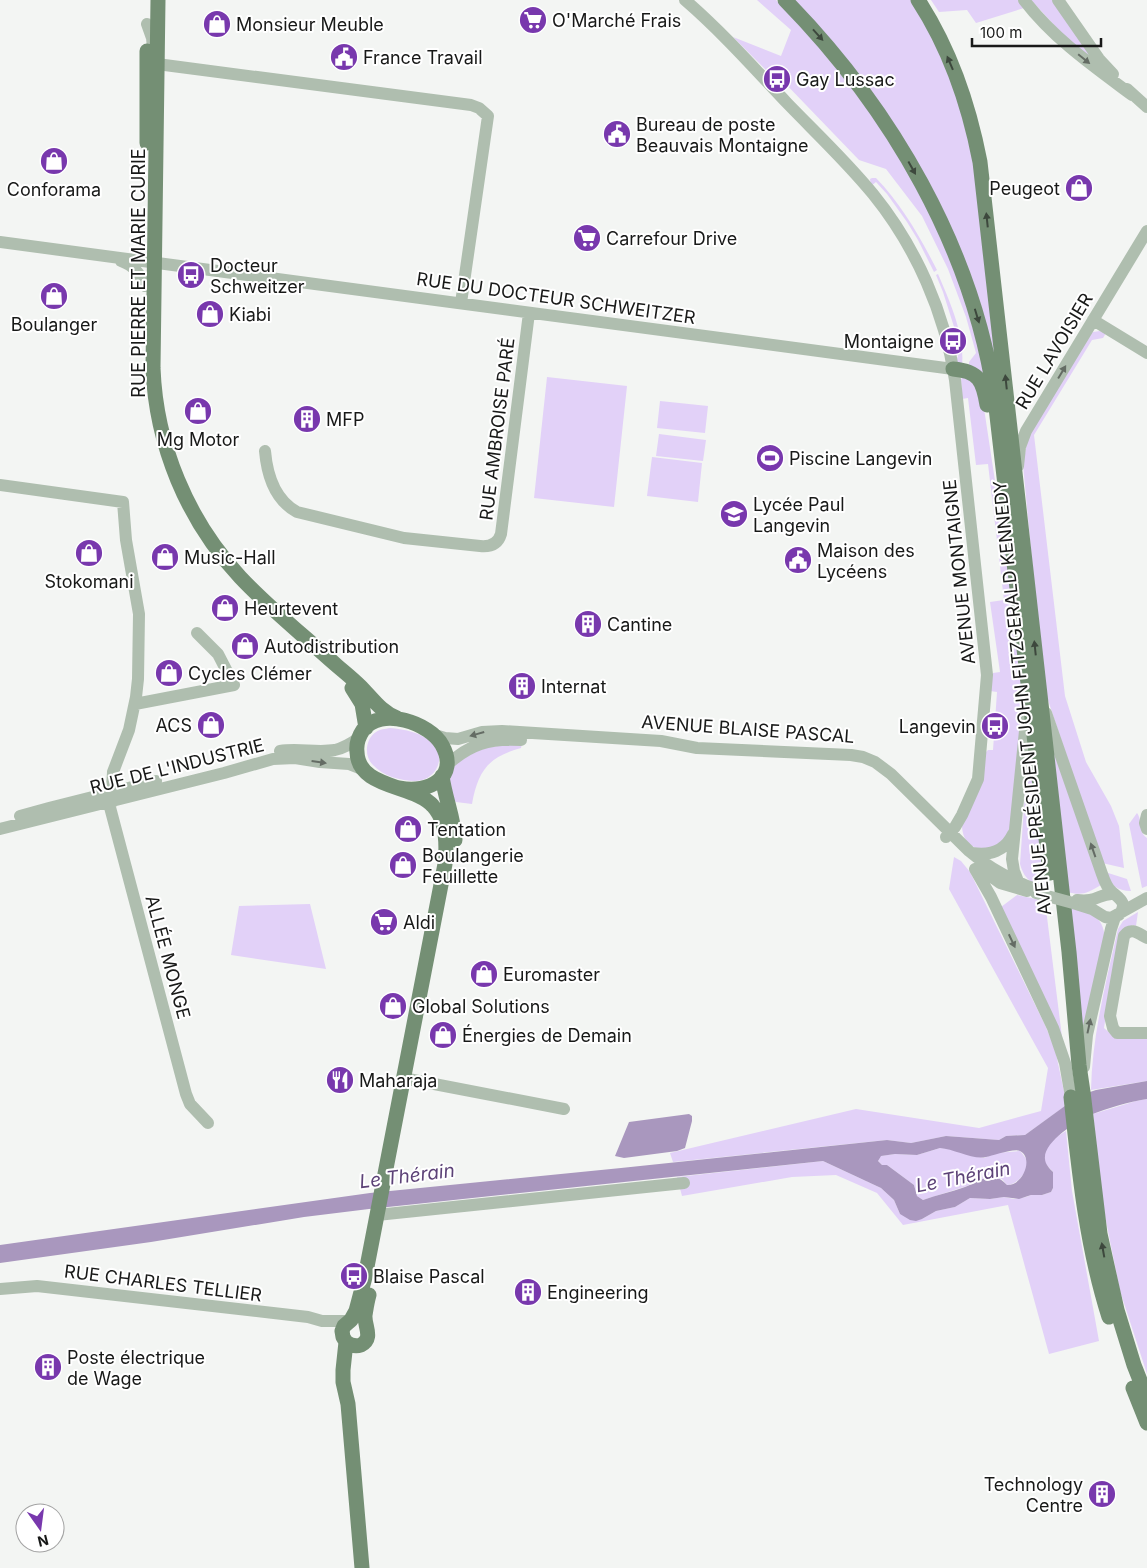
<svg xmlns="http://www.w3.org/2000/svg" width="1147" height="1568" font-family="Inter,sans-serif">
	<rect width="100%" height="100%" fill="#f3f5f3"/>
	<path fill="#e2d1f8" d="M757,0h19l35,35 74,97 44,79 29,66 28,97 -17,-6v-6l7,-9 -10,-36 -18,-48 -26,-53 -36,-47 -27,-9 -79,-82 -14,-8 -33,-33 48,19 10,-26z
		M793,0h118l21,37 27,63 16,63 24,207 -53,-150z
		M931,0h87l6,8 -48,15 -9,-13 -28,2z
		M1031,0h22l39,55 -3,3 -20,-17z
		M872,178h4c26,27 44,59 61,92l-3,2 -16,-32 -11,-18 -20,-28 -11,-12 -5,4 -1,-7z
		M938,274c12,28 27,61 24,92l-6,-4v-4l2,-1 -6,-26 3,-1 -12,-38 -7,-17z
		M1100,331l6,2 -3,5 -11,2 -58,95 31,261 21,66 25,44 8,20 5,42 -22,-5 -58,-175 -21,-223 5,-29 61,-101 4,-3z
		M964,376l17,14 4,25 28,184 11,105 -12,119 -9,20c-5,2 -11,5 -16,5 -16,3 -25,-8 -25,-23l23,-72 3,-3h5l4,-58 -7,-1 3,-18 7,-1 -10,-70 14,-2 -16,-136 -12,1 -8,-67 -6,1 -1,-20z
		M547,377l80,9 -13,121 -80,-9z
		M660,401l48,5 -3,27 -48,-5z
		M659,434l47,6 -3,21 -47,-5z
		M652,457l50,6 -4,39 -51,-6z
		M390,728c14,1 33,5 43,16 14,15 2,37 -18,37 -14,0 -32,-5 -42,-16 -9,-8 -8,-26 3,-33 4,-3 9,-3 14,-4z
		M1029,736l16,150c-15,-2 -21,-8 -25,-22z
		M522,743l-1,5c-33,9 -43,23 -49,56l-16,-2 -4,-4 -4,-17 8,-18 25,-15z
		M1053,744l48,141c-14,8 -18,11 -34,7z
		M1137,813c6,8 1,19 10,25v48l-5,2 -13,-64z
		M954,857l7,4 9,11 75,153 10,24 11,52 -2,6 -39,28 -19,1 -7,4 -53,-4 -35,7 -24,-3 -214,22 -3,-9 186,-44 123,19 62,-17 7,-43 -99,-179z
		M1105,872l22,7 4,12c-14,0 -20,-6 -26,-19z
		M1017,895l28,6 17,136 -61,-130z
		M310,904l16,65 -95,-14 8,-49z
		M1071,908c19,5 32,7 34,30l-22,103z
		M1138,912l-2,14 -4,-1 -20,52 -8,51 8,7 35,4v42l-56,9c1,-54 15,-108 27,-161l5,-8z
		M1147,1099v275l-27,-83 -17,-85 -10,-92 43,-13z
		M1066,1131l6,60 27,150 -50,13 -41,-149 -105,20 -26,-32 -41,-18 -44,2 -110,19 -5,-19 146,-16 58,27 13,12 6,14 22,5 14,-8 19,-4 15,-9 20,1 14,-2 10,2 12,-2 5,-2h11l9,-3 2,-4v-16l-8,-9c-3,-16 9,-25 21,-32z
		M940,1148l14,1 30,9 12,-5 24,-2c2,2 6,7 7,10 2,10 -10,24 -20,24l-5,-6 -24,1 -11,6 -44,14 -6,-4 -3,-11 -27,-20h-5l-4,-4 2,-5 15,-2 22,1z"/>
	<path fill="#a997be" fill-rule="evenodd" d="M1147,1081v18c-19,3 -39,9 -57,16 -14,7 -47,27 -45,44 0,5 5,10 8,13v16l-2,4 -9,3h-11l-12,4 -15,-2 -14,2 -20,-1 -15,9 -19,4 -14,8 -6,2 -6,-1 -10,-6 -6,-14 -13,-12 -58,-27 -454,48 -65,8 -153,25 -151,21v-18l370,-52 251,-25 266,-28 24,3 35,-7 53,4 7,-4 19,-1 44,-32 18,-10 9,-3zM940,1148c14,1 33,12 46,9 6,-1 28,-9 34,-6 14,7 3,35 -13,34 -15,-16 -26,-4 -42,2 -14,5 -28,8 -42,13l-6,-4 -3,-11 -27,-20h-5l-4,-4 3,-5 14,-2 22,1z
		M689,1114l3,2v5l-7,27 -8,3 -53,7 -9,-2 14,-34z"/>
	<g fill="none" stroke-linecap="round" stroke-linejoin="round">
		<path stroke="#afbeaf" stroke-width="12" d="M685,0c37,32 69,68 102,103 29,30 60,59 86,91 43,53 72,119 82,186l32,295 -9,104 -16,36 -7,12 -9,10
			M1024,0c30,39 69,66 108,95
			M1058,0l41,59 14,15
			M147,24l5,14 1,10
			M149,66l8,-2 314,41 8,3 9,8 -27,187
			M1127,89l20,18
			M0,242l953,127
			M121,261c13,5 19,12 24,25
			M1093,320l54,33
			M265,451c2,23 10,49 32,61l107,26 76,8c10,1 18,-2 21,-12l28,-221
			M1018,466l2,-19 6,-16 121,-200
			M0,485l123,17 3,38 13,74 -1,65 -2,18 -7,33 -16,42 -1,16 2,13
			M135,704l99,-19 -16,-31 -21,-21
			M1046,713l56,161c2,6 5,14 10,18 8,7 16,11 7,23
			M435,735l10,3 13,1 24,-7 20,-1 159,10 36,7 154,7 12,2 12,5 16,12 78,77c18,15 44,31 67,38
			M280,751c18,-3 37,2 55,-1 9,-2 17,-7 24,-12
			M446,766c23,-22 44,-28 75,-26
			M107,796l79,298 4,10 18,19
			M1147,815l-2,8 2,6
			M20,816l29,-8 107,-27
			M0,829l224,-56 49,-14 22,-1 25,4 29,2 15,6
			M972,853c18,3 33,-2 41,-19
			M978,867l22,16 27,8
			M975,869l16,28 62,131 12,35 6,34
			M1019,884l-5,-13 -2,-12 15,-148
			M1077,900c19,3 23,-7 36,-6
			M1073,903l19,6 13,8 6,1 36,-20
			M1147,938c-8,-4 -16,-12 -23,-2l-14,80 3,12 4,5h30
			M1084,1067l3,-32 24,-106 4,-12
			M403,1078l161,31
			M377,1215l307,-32
			M0,1289l37,-3 271,31 14,4h27"/>
		<path stroke="#748f74" stroke-width="15" d="M158,0l-5,368c3,77 34,152 87,209 29,31 63,58 95,87 8,7 17,14 25,22 12,12 21,26 37,32
			M785,0c106,108 188,248 210,399l55,474
			M918,0c32,49 51,105 62,162l89,790 10,113 4,27 17,142 17,76 17,55 13,33
			M147,143v-92
			M953,369c26,2 30,12 34,36
			M352,688l10,16 4,24
			M442,776c3,22 12,42 13,64
			M1071,1097c8,74 15,148 38,220
			M1085,1197l2,26
			M346,1342c4,3 9,5 15,3 13,-7 3,-19 4,-30 1,-6 2,-13 4,-20
			M1133,1388l14,35
			M362,1568l-14,-164 -5,-22v-12l3,-28 -3,-5 -1,-6 2,-5 7,-6 5,-9 9,-34 80,-413c2,-19 2,-43 -12,-58 -19,-22 -75,-17 -76,-54 -1,-8 2,-16 6,-22 18,-24 67,-7 79,15 18,32 -14,49 -42,43"/>
		<path stroke="#afbeaf" stroke-width="12" d="M1036,893l37,10"/>
	</g>
	<defs><path id="oneway-solid" d="M-6-.8H1V-3.2L6.5 0L1 3.2V.8H-6Z" transform="scale(1.25)"/></defs>
	<g fill="#3d483d">
		<use href="#oneway-solid" transform="translate(818 35) rotate(48)"/>
		<use href="#oneway-solid" transform="translate(950 63) rotate(-113)"/>
		<use href="#oneway-solid" transform="translate(912 168) rotate(61)"/>
		<use href="#oneway-solid" transform="translate(987 220) rotate(-96)"/>
		<use href="#oneway-solid" transform="translate(977 316) rotate(73)"/>
		<use href="#oneway-solid" transform="translate(1006 382) rotate(-96)"/>
		<use href="#oneway-solid" transform="translate(1035 648) rotate(-96)"/>
		<use href="#oneway-solid" transform="translate(1103 1250) rotate(-100)"/>
	</g>
	<g fill="#646c64">
		<use href="#oneway-solid" transform="translate(1084 59) rotate(39)"/>
		<use href="#oneway-solid" transform="translate(1062 372) rotate(-59)"/>
		<use href="#oneway-solid" transform="translate(477 734) rotate(164)"/>
		<use href="#oneway-solid" transform="translate(319 762) rotate(8)"/>
		<use href="#oneway-solid" transform="translate(1093 850) rotate(-109)"/>
		<use href="#oneway-solid" transform="translate(1012 941) rotate(65)"/>
		<use href="#oneway-solid" transform="translate(1089 1026) rotate(-78)"/>
	</g>
	<defs>
		<symbol id="supermarket-disc" viewBox="-11 -11 22 22"><circle r="9.5" fill="#7838ad" stroke="#fff"/><path d="M-6-5.5h2.5l.6 2H6L4.5 2H-2.5L-4.4-4H-6ZM-1.5 3.2a1.3 1.3 0 1 0 .1 0ZM3 3.2a1.3 1.3 0 1 0 .1 0Z" fill="#fff"/></symbol>
		<symbol id="shop-disc" viewBox="-11 -11 22 22"><circle r="9.5" fill="#7838ad" stroke="#fff"/><path d="M-5-2.5h2.3a2.7 3.5 0 0 1 5.4 0H5L5.5 6h-11ZM-1.5-2.5h3a1.5 2.3 0 0 0-3 0Z" fill="#fff"/></symbol>
		<symbol id="civic-disc" viewBox="-11 -11 22 22"><circle r="9.5" fill="#7838ad" stroke="#fff"/><path d="M-.6-6.5H3V-4.5H.6V-3L4-1V1h2V6H-6V1h2V-1L-.6-3ZM-1.2 2.5V6h2.4V2.5Z" fill="#fff"/></symbol>
		<symbol id="bus-disc" viewBox="-11 -11 22 22"><circle r="9.5" fill="#7838ad" stroke="#fff"/><path d="M-5-6H5V4H4V6H2V4H-2V6H-4V4H-5ZM-3.5-4V0h7V-4ZM-3.5 1.2v1.5H-2V1.2ZM2 1.2v1.5H3.5V1.2Z" fill="#fff"/></symbol>
		<symbol id="building-disc" viewBox="-11 -11 22 22"><circle r="9.5" fill="#7838ad" stroke="#fff"/><path d="M-4-6H4V6H1V3H-1V6H-4ZM-2.5-4.3h1.7v1.8h-1.7ZM.8-4.3h1.7v1.8H.8ZM-2.5-1h1.7V.8h-1.7ZM.8-1h1.7V.8H.8Z" fill="#fff"/></symbol>
		<symbol id="stadium-disc" viewBox="-11 -11 22 22"><circle r="9.5" fill="#7838ad" stroke="#fff"/><path d="M0-5a6.5 5 0 1 0 0 10a6.5 5 0 1 0 0-10ZM-3.5-1.8h7v3.6h-7Z" fill="#fff"/></symbol>
		<symbol id="school-disc" viewBox="-11 -11 22 22"><circle r="9.5" fill="#7838ad" stroke="#fff"/><path d="M0-5L7-2L0 1L-7-2ZM-4 1L0 2.5L4 1V4Q0 6-4 4Z" fill="#fff"/></symbol>
		<symbol id="restaurant-disc" viewBox="-11 -11 22 22"><circle r="9.5" fill="#7838ad" stroke="#fff"/><path d="M-5-6h1v4h1v-4h1v4h1v-4h1v5L-1.5 .5V6h-2V.5L-5-1ZM5-6V6H3V1.5H1.5Q1.5-4 5-6Z" fill="#fff"/></symbol>
	</defs>
	<g fill-rule="evenodd">
		<use href="#supermarket-disc" x="517" y="4" width="32" height="32"/>
		<use href="#shop-disc" x="201" y="8" width="32" height="32"/>
		<use href="#civic-disc" x="328" y="41" width="32" height="32"/>
		<use href="#bus-disc" x="761" y="63" width="32" height="32"/>
		<use href="#civic-disc" x="601" y="118" width="32" height="32"/>
		<use href="#shop-disc" x="38" y="145" width="32" height="32"/>
		<use href="#shop-disc" x="1063" y="172" width="32" height="32"/>
		<use href="#supermarket-disc" x="571" y="222" width="32" height="32"/>
		<use href="#bus-disc" x="175" y="259" width="32" height="32"/>
		<use href="#shop-disc" x="38" y="280" width="32" height="32"/>
		<use href="#shop-disc" x="194" y="298" width="32" height="32"/>
		<use href="#bus-disc" x="937" y="325" width="32" height="32"/>
		<use href="#shop-disc" x="182" y="395" width="32" height="32"/>
		<use href="#building-disc" x="291" y="403" width="32" height="32"/>
		<use href="#stadium-disc" x="754" y="442" width="32" height="32"/>
		<use href="#school-disc" x="718" y="498" width="32" height="32"/>
		<use href="#shop-disc" x="73" y="537" width="32" height="32"/>
		<use href="#shop-disc" x="149" y="541" width="32" height="32"/>
		<use href="#civic-disc" x="782" y="544" width="32" height="32"/>
		<use href="#shop-disc" x="209" y="592" width="32" height="32"/>
		<use href="#building-disc" x="572" y="608" width="32" height="32"/>
		<use href="#shop-disc" x="229" y="630" width="32" height="32"/>
		<use href="#shop-disc" x="153" y="657" width="32" height="32"/>
		<use href="#building-disc" x="506" y="670" width="32" height="32"/>
		<use href="#shop-disc" x="195" y="709" width="32" height="32"/>
		<use href="#bus-disc" x="979" y="710" width="32" height="32"/>
		<use href="#shop-disc" x="392" y="813" width="32" height="32"/>
		<use href="#shop-disc" x="387" y="849" width="32" height="32"/>
		<use href="#supermarket-disc" x="368" y="906" width="32" height="32"/>
		<use href="#shop-disc" x="468" y="958" width="32" height="32"/>
		<use href="#shop-disc" x="377" y="990" width="32" height="32"/>
		<use href="#shop-disc" x="427" y="1019" width="32" height="32"/>
		<use href="#restaurant-disc" x="324" y="1064" width="32" height="32"/>
		<use href="#bus-disc" x="338" y="1260" width="32" height="32"/>
		<use href="#building-disc" x="512" y="1276" width="32" height="32"/>
		<use href="#building-disc" x="32" y="1351" width="32" height="32"/>
		<use href="#building-disc" x="1086" y="1478" width="32" height="32"/>
	</g>
	<g text-anchor="middle" dominant-baseline="central" stroke-width="4" stroke-linejoin="round" paint-order="stroke">
		<g font-size="18" fill="#181918" stroke="#fff" text-anchor="start">
			<text x="552" y="20">O'Marché Frais</text>
			<text x="236" y="24">Monsieur Meuble</text>
			<text x="363" y="57">France Travail</text>
			<text x="796" y="79">Gay Lussac</text>
			<text x="636" y="124">Bureau de poste<tspan x="636" dy="21">Beauvais Montaigne</tspan></text>
			<text x="1060" y="188" text-anchor="end">Peugeot</text>
			<text x="54" y="189" text-anchor="middle">Conforama</text>
			<text x="606" y="238">Carrefour Drive</text>
			<text x="210" y="265">Docteur<tspan x="210" dy="21">Schweitzer</tspan></text>
			<text x="229" y="314">Kiabi</text>
			<text x="54" y="324" text-anchor="middle">Boulanger</text>
			<text x="934" y="341" text-anchor="end">Montaigne</text>
			<text x="326" y="419">MFP</text>
			<text x="198" y="439" text-anchor="middle">Mg Motor</text>
			<text x="789" y="458">Piscine Langevin</text>
			<text x="753" y="504">Lycée Paul<tspan x="753" dy="21">Langevin</tspan></text>
			<text x="817" y="550">Maison des<tspan x="817" dy="21">Lycéens</tspan></text>
			<text x="184" y="557">Music-Hall</text>
			<text x="89" y="581" text-anchor="middle">Stokomani</text>
			<text x="244" y="608">Heurtevent</text>
			<text x="607" y="624">Cantine</text>
			<text x="264" y="646">Autodistribution</text>
			<text x="188" y="673">Cycles Clémer</text>
			<text x="541" y="686">Internat</text>
			<text x="192" y="725" text-anchor="end">ACS</text>
			<text x="976" y="726" text-anchor="end">Langevin</text>
			<text x="427" y="829">Tentation</text>
			<text x="422" y="855">Boulangerie<tspan x="422" dy="21">Feuillette</tspan></text>
			<text x="403" y="922">Aldi</text>
			<text x="503" y="974">Euromaster</text>
			<text x="412" y="1006">Global Solutions</text>
			<text x="462" y="1035">Énergies de Demain</text>
			<text x="359" y="1080">Maharaja</text>
			<text x="373" y="1276">Blaise Pascal</text>
			<text x="547" y="1292">Engineering</text>
			<text x="67" y="1357">Poste électrique<tspan x="67" dy="21">de Wage</tspan></text>
			<text x="1083" y="1484" text-anchor="end">Technology<tspan x="1083" dy="21">Centre</tspan></text>
		</g>
		<g font-size="18" fill="#181918" stroke="#fff">
			<text transform="translate(138 273) rotate(-90)">RUE PIERRE ET MARIE CURIE</text>
			<text transform="translate(556 298) rotate(8)">RUE DU DOCTEUR SCHWEITZER</text>
			<text transform="translate(1054 351) rotate(-59)">RUE LAVOISIER</text>
			<text transform="translate(497 429) rotate(-83)">RUE AMBROISE PARÉ</text>
			<text transform="translate(959 572) rotate(-96)">AVENUE MONTAIGNE</text>
			<text transform="translate(1022 698) rotate(-96)">AVENUE PRÉSIDENT JOHN FITZGERALD KENNEDY</text>
			<text transform="translate(748 729) rotate(4)">AVENUE BLAISE PASCAL</text>
			<text transform="translate(177 766) rotate(-14)">RUE DE L'INDUSTRIE</text>
			<text transform="translate(168 957) rotate(75)">ALLÉE MONGE</text>
			<text transform="translate(163 1283) rotate(7)">RUE CHARLES TELLIER</text>
		</g>
		<g font-size="19" font-style="italic" fill="#5c4277" stroke="#fff">
			<text transform="translate(407 1176) rotate(-7)">Le Thérain</text>
			<text transform="translate(963 1177) rotate(-11)">Le Thérain</text>
		</g>
	</g>
	<g transform="translate(40 1528) rotate(166)"><circle r="24" fill="#ffffff" stroke="#a3a3a3"/>
	<path d="M0-4L9 19L0 12L-9 19Z" fill="#7838ad"/>
	<text y="-8" font-size="14" font-weight="bold" text-anchor="middle" fill="#181918">N</text>
	</g>
	<path d="M972 38v8h129v-8" fill="none" stroke="#181918" stroke-width="2.5"/>
	<text x="980" y="38" font-size="15" fill="#181918" stroke="#ffffff" stroke-width="4" paint-order="stroke">100 m</text>
</svg>
